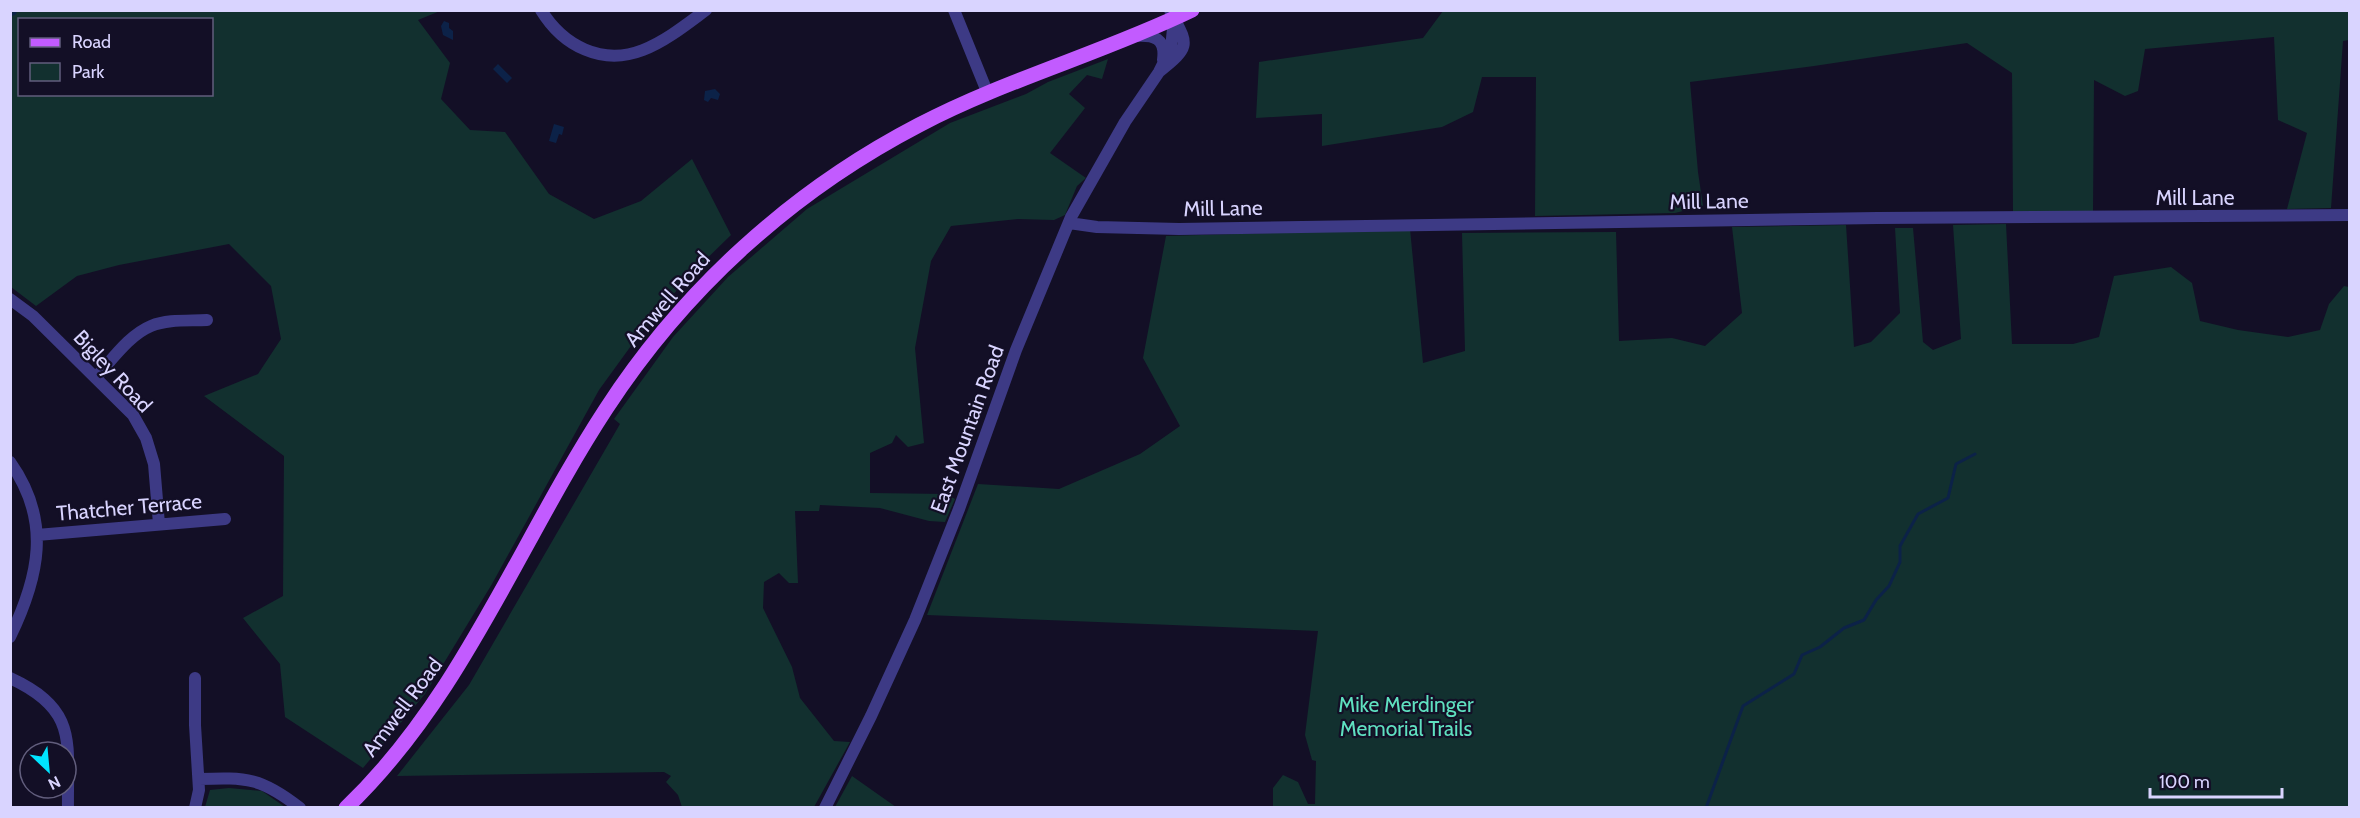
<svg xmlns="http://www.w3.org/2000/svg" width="2360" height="818" font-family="Cabin,sans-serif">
	<rect width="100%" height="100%" fill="#130f26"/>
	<path fill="#12302f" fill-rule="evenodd" d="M10,11h430l-22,9 32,43 -9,36 29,31 35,2 44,62 45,25 47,-18 51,-42 39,76 -43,42 -52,62 -37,51 -107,194 -67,110 -62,74 -78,-51 -5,-53 -37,-46 40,-22 1,-140 -80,-60 54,-22 23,-35 -10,-53 -42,-42 -110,21 -42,11 -41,30 -25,-19zM20,20h192v74h-192z
		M1443,11h906v29l-6,1 -12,167 -44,1 20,-76 -29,-13 -4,-83 -129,12 -7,42 -13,5 -31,-16 -1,131 -80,1 -1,-139 -45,-30 -153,23 -124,16 8,90 5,34 -28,7 -140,3 1,-139h-54l-9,35 -31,15 -120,19v-32l-66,4 3,-56 164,-24z
		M1108,59l-6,20 -15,-4 -18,19 16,14 -35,45 36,25 -9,8 -12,29 -11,5 -36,-1 -67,7 -20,35 -16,87 9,95 -16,4 -12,-12 -4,8 -22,10v40l76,1 9,5 -10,23 -16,-1 -49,-13 -60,-3 -1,6h-24l3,72h-9l-10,-10 -15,9 -1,26 29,59 8,31 34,43 16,1 -36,65h-132l-4,-12 -12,-13 5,-6 -7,-4 -267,4 72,-91 151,-261 -6,-5 59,-82 55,-60 79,-68 143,-86 76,-29 22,-12z
		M2006,224l6,120h61l26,-7 15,-61 57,-9 21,16 8,38 38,9 50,7 32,-7 9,-26 15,-18 5,1v520h-1076v-19l10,-13 15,7 10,22h7l1,-43 -4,-1 -7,-25 13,-104 -391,-16 51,-131 81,5 81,-35 40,-28 -37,-68 23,-122 244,-7 13,134 42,-12 -3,-118 154,-1 3,109 53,-3 33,8 37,-33 -10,-86 114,-2 8,122 17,-5 29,-29 -5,-85h18l10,114 10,8 28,-11 -8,-114z
		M852,776l44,31h-61z
		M229,788l33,3 23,16h-80l5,-17z"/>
	<path fill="#0c2248" d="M444,21l5,2v5l4,3v9l-10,-5 -2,-9z
		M498,64l14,14 -5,5 -14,-14z
		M715,89l5,5 -2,6 -7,-2 -3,4 -4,-2 1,-9z
		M554,124l10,3 -2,8 -3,-1 -3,9 -7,-2z"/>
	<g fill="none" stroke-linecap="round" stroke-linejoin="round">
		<path stroke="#0c2248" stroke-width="3" d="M10,15l5,-2v-3
			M1706,808l37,-102 51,-32 8,-19 18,-8 24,-19 20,-8 12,-20 13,-14 11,-24v-16l18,-32 30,-16 8,-34 19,-10"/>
		<path stroke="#3d3a85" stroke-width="12" d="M541,10c22,36 61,56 102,40 23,-9 44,-26 63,-40
			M954,10l34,84
			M1136,36c18,-1 30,2 27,24
			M1160,71c33,-26 27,-27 10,-61
			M1069,223l28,4 82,2 698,-11 473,-3
			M10,299l23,17 100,99 13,23 8,26 5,60
			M96,377c16,-17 33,-42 55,-51 17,-7 37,-5 56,-6
			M10,462c42,59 29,115 0,175
			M37,535l188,-16
			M10,678c69,32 57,64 58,130
			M195,678v47l4,65 -4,18
			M199,779c48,-2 63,-1 101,29
			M825,808l46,-92 44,-96 44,-111 57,-159 55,-133 54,-95 34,-50 12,-24 3,-29"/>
		<path stroke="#c25bff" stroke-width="15" d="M346,808c117,-112 173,-266 260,-399 78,-120 186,-218 313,-284 88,-46 184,-72 273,-115"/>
	</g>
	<g text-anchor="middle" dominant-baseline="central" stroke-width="4.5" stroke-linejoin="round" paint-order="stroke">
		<g font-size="21" fill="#d9d4ff" stroke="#130f26">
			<text x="2195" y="197">Mill Lane</text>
			<text transform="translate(1709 201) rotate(-1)">Mill Lane</text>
			<text transform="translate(1223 208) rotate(-1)">Mill Lane</text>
			<text transform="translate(667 299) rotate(-49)">Amwell Road</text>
			<text transform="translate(113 371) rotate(47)">Bigley Road</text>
			<text transform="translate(967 429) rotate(-70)">East Mountain Road</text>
			<text transform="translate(129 507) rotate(-5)">Thatcher Terrace</text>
			<text transform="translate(402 707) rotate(-53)">Amwell Road</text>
		</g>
		<g font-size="21" fill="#5fe0c0" stroke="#130f26">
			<text x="1406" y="704">Mike Merdinger<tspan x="1406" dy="24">Memorial Trails</tspan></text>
		</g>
	</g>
	<rect width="2360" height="818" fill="none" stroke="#d9d4ff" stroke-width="24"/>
	<rect x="18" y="18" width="195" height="78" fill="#130f26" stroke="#625e7d" stroke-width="1.5"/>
	<rect x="30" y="38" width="30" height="9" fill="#c25bff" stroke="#625e7d" stroke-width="1.5"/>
	<text x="72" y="48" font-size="18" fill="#d9d4ff">Road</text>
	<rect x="30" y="63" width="30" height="18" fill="#12302f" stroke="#625e7d" stroke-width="1.5"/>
	<text x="72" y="78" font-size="18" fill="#d9d4ff">Park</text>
	<g transform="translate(48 770) rotate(154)"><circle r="28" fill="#130f26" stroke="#625e7d" stroke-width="1.5"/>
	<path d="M0-4.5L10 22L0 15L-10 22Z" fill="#00e5ff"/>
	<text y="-9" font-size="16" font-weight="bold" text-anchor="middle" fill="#d9d4ff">N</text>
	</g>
	<path d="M2150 788v9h132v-9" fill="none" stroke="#d9d4ff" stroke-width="3"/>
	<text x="2159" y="788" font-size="18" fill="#d9d4ff" stroke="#130f26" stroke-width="4.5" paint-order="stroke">100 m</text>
</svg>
